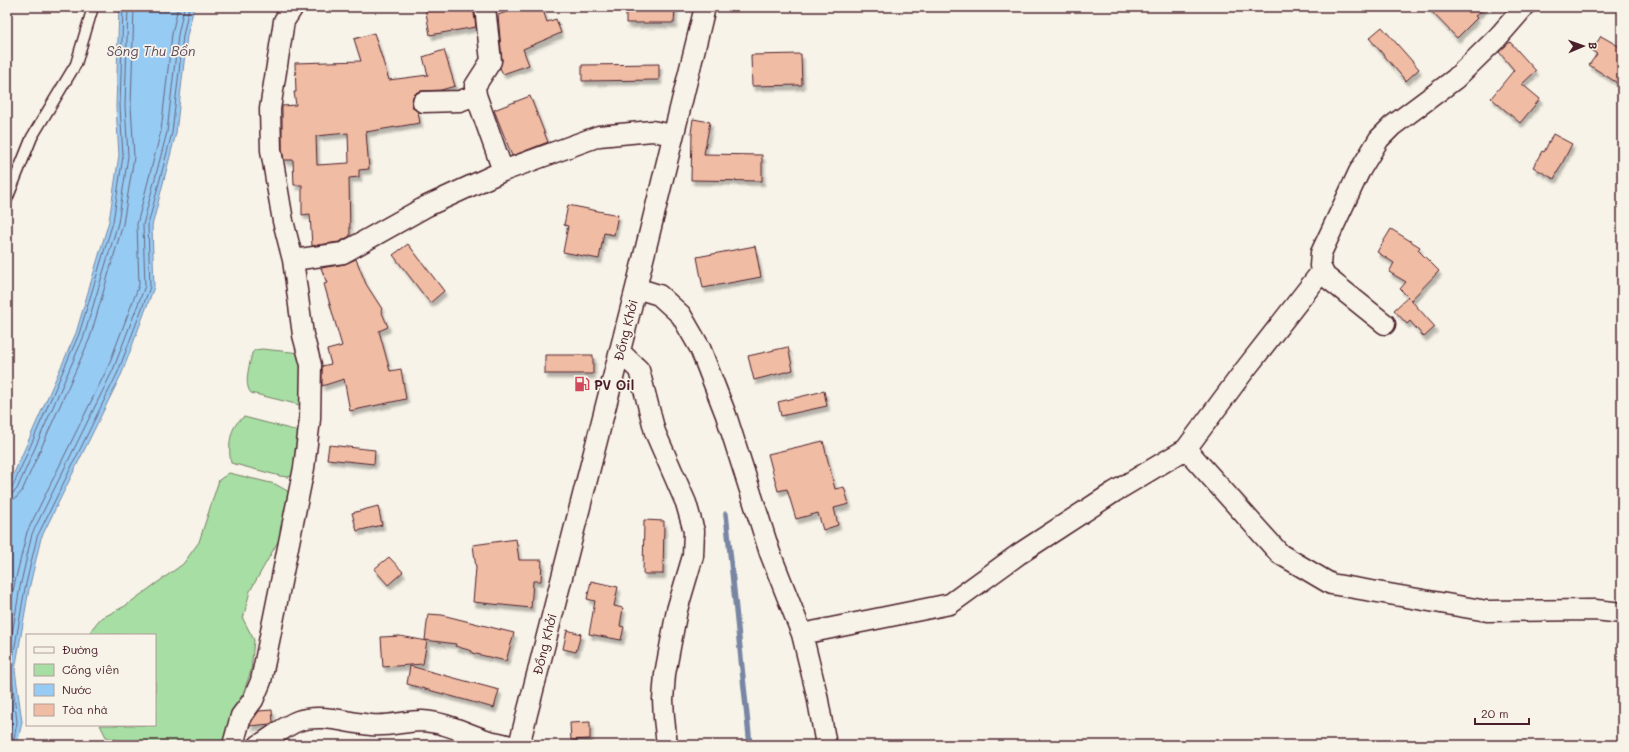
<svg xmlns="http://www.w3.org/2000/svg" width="1629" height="752" font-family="Mali,sans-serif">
	<defs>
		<filter id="shadow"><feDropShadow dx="2.5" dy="4.5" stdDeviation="1" flood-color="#0004"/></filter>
	</defs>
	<rect width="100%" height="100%" fill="#f7f3e8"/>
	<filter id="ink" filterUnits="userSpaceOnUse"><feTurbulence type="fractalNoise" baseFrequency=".025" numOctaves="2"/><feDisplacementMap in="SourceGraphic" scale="8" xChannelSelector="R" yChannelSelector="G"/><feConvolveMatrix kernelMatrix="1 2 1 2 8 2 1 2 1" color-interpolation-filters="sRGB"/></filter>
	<g filter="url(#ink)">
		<path fill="#a6dea3" stroke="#787e67" d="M262,349l39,4 6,45 -7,7 -49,-12c-8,-9 -1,-29 1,-40l3,-3z
			M244,417l50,13 7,5 -8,40 -5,2 -8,-1 -49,-13c-3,-15 -2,-38 13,-46z
			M229,473l46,11 16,9 -7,38 -34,60 -7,28 11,21 -3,31 -26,74h-89l-30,-8 -6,-12h55v-90h-65l1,-5 9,-11 25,-13 58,-42 16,-22 20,-62z"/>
		<path fill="#96cbf4" stroke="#7886a4" d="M119,7h75l-7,29 -11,97 -24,93 2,61 -32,86 -81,165 -12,51 -14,81 7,52 -5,23h-10v-256l69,-156 33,-112 10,-66 -3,-48z"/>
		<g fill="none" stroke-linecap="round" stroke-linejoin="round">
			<path stroke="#68647b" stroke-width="1" d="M7,489l6,-3 66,-152 34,-112 10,-66 -3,-50 3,-99
				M7,494l6,-1 4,-4 67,-153 34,-113 10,-67 -3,-50 3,-99
				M7,500l9,-2 6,-7 68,-153 33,-114 11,-67 -3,-51 3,-99
				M7,627l7,-41 13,-54 81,-165 31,-82 -2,-61 24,-93 11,-97 6,-27
				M7,664l13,-77 12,-53 81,-164 32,-84 -2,-61 24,-93 11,-97 6,-28
				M7,677l5,45 -4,23
				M13,745l4,-23 -6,-53 14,-81 12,-51 81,-165 32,-85 -2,-62 24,-92 11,-97 6,-29"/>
			<path stroke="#7886a4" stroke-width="5.5" d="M726,514l24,231"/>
		</g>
		<path fill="#f1bca4" stroke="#4a1f2b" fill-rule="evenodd" filter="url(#shadow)" d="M425,7h48l3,20 -46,8z
			M521,7h21l5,15 9,-3 5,14 -38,16 6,16 -26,9 -3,-6 2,-8 -4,-45z
			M626,7h49l-1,16h-48z
			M1427,7h59l-11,9 2,2 -20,20z
			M1382,27l37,42 -13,12 -37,-43z
			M374,33l15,47 39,-5 -5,-18 21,-7 11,36 -14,4 -19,1 -5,1 -4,4 -1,7 1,5 5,4 2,11 -54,9 3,37 -10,1v7l-10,1 1,58 -11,6 -27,4 -2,-32 -8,1v-30h-8l-1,-25h-9l-2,-11v-43l14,-1 -2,-13h2l-1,-29 66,-2 -7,-22zM348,133l1,30 -32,2 -1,-29z
			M1601,36l21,12v38l-33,-21 8,-11 -5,-3z
			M1510,42l26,29 -14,13 18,15 -20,24 -29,-25 23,-28 -15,-18z
			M801,54l1,31 -50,1 -1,-31z
			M659,64v16l-77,1v-16z
			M530,96l18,46 -36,14 -18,-46z
			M693,119l17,3 -6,32 58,1v26l-71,-1 1,-47h-1z
			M1553,134l19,10 -18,35 -21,-12 9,-16 2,1z
			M568,205l50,10 -4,20 -10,-2 -5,26 -36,-7 5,-26 -4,-1z
			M1391,229l29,18 -2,3 21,21 -28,29 -1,-1 25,28 -11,10 -14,-16 -3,3 -13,-14 14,-13 -8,-8 6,-7 -17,-10 5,-9 -17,-11z
			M408,244l36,47 -14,12 -37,-48z
			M755,246l6,31 -58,11 -6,-31z
			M356,259l10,25 16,25 -1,1 7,17 -9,4 11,40 11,-2 5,30 -56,12 -6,-32 -22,7v-20l9,-2 -4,-14 15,-4 -18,-62 3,-1 -6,-15 24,-4z
			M788,347l5,23 -39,10 -6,-24z
			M545,355h48v19h-48z
			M824,391l3,15 -46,10 -3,-14z
			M823,441l12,48 9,-2 5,17 -15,4 4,17 -15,5 -5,-17 -22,6 -9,-30 -9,2 -10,-37z
			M329,445l46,5 -1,14 -47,-5z
			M378,506l4,19 -25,6 -5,-18z
			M644,520l20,1 -1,53h-20z
			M516,539l3,21h23l-1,21h-8l-2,27 -58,-6 3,-34 -3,-23z
			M389,557l14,15 -15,13 -14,-16z
			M591,581l27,6 -4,19 9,2 -3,18 4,1 -3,13 -32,-6 6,-33 -8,-2z
			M428,614l14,1 72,18 -8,28 -34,-8v-2l-17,-5 1,-2 -31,-4z
			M567,630l14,4 -5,18 -13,-3z
			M400,636l27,5 -4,23 -40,3 -2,-30z
			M410,666l89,24 -5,18 -87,-24z
			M272,710l1,12 -3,2 -20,2 2,-5 7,-10z
			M590,722v17l-19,1 -1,-17z"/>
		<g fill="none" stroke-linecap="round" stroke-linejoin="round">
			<defs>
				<path id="service" d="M7,199l25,-62 44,-73 17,-57"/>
				<path id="minor" d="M485,7l6,54 -16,25 1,9 27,76
					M423,102l37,-1 16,-6
					M293,260l50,-7 84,-47 76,-35 96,-35 53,-5 21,4
					M1322,271l-78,100 -58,78 94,105 51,30 156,27 108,-1 27,3
					M636,288l23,7 22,20 19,33 26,67 44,138 32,81 15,61 9,50
					M1385,324l-60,-48 -5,-10 1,-13 38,-81 20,-33 13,-13 63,-47 43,-42 26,-30
					M620,352l19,18 16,62 31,71 8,28 -1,25 -16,54 -12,64 -2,26 1,18 3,27
					M802,634l148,-30 69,-50 95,-62 72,-43
					M233,745l8,-29 12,-16 8,-19 43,-213 6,-49 1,-54 -8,-30 -10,-75 -10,-39 -12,-71 -1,-41 14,-88 9,-14
					M259,745c14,-7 25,-19 39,-24 23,-8 49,2 73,4 17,2 34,-4 51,-4 23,1 43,12 64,19 7,2 14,3 21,5
					M519,745l117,-457 69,-281"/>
			</defs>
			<use href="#service" stroke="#4a1f2b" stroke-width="13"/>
			<use href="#minor" stroke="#4a1f2b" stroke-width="23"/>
			<use href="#service" stroke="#f7f3e8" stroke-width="10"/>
			<use href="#minor" stroke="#f7f3e8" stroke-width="20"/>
		</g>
	</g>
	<defs>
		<symbol id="fuel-bare" viewBox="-9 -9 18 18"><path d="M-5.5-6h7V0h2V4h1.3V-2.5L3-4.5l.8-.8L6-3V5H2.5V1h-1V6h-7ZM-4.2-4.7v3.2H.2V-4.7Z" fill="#d1495b" stroke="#f7f3e8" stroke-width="2.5" paint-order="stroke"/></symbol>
	</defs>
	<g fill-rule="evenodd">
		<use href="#fuel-bare" x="571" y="373" width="22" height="22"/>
	</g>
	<g text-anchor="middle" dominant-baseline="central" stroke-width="3.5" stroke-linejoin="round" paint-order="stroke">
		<g font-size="13" fill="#4a1f2b" stroke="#f7f3e8">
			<text transform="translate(625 330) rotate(-76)">Đồng Khởi</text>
			<text transform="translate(544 644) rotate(-76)">Đồng Khởi</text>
		</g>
		<g font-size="13" font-weight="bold" fill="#4a1f2b" stroke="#f7f3e8" text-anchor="start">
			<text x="594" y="384">PV Oil</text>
		</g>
		<g font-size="14" font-style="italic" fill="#5d4a5d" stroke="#f7f3e8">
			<text x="151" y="50">Sông Thu Bồn</text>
		</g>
	</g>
	<rect width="1629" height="752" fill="none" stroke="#f7f3e8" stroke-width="24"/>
	<rect x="12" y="12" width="1605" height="728" fill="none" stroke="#4a1f2b" stroke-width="1.5" filter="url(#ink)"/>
	<rect x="26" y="634" width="130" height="92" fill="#f7f3e8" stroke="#b29e9c"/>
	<rect x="34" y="647" width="20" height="6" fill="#f7f3e8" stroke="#b29e9c"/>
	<text x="62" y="654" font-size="12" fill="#4a1f2b">Đường</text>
	<rect x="34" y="664" width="20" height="12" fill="#a6dea3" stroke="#b29e9c"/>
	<text x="62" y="674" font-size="12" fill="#4a1f2b">Công viên</text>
	<rect x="34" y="684" width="20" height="12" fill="#96cbf4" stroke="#b29e9c"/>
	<text x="62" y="694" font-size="12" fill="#4a1f2b">Nước</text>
	<rect x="34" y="704" width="20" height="12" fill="#f1bca4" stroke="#b29e9c"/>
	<text x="62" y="714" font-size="12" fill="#4a1f2b">Tòa nhà</text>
	<g transform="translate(1583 46) rotate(88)" stroke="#f7f3e8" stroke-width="3" paint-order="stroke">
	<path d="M0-3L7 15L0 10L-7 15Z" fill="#4a1f2b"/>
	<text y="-6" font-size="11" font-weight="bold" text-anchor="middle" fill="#4a1f2b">B</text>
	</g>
	<path d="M1475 718v6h54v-6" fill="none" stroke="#4a1f2b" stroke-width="2"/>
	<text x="1481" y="718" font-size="12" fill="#4a1f2b" stroke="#f7f3e8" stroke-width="3" paint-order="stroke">20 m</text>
</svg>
